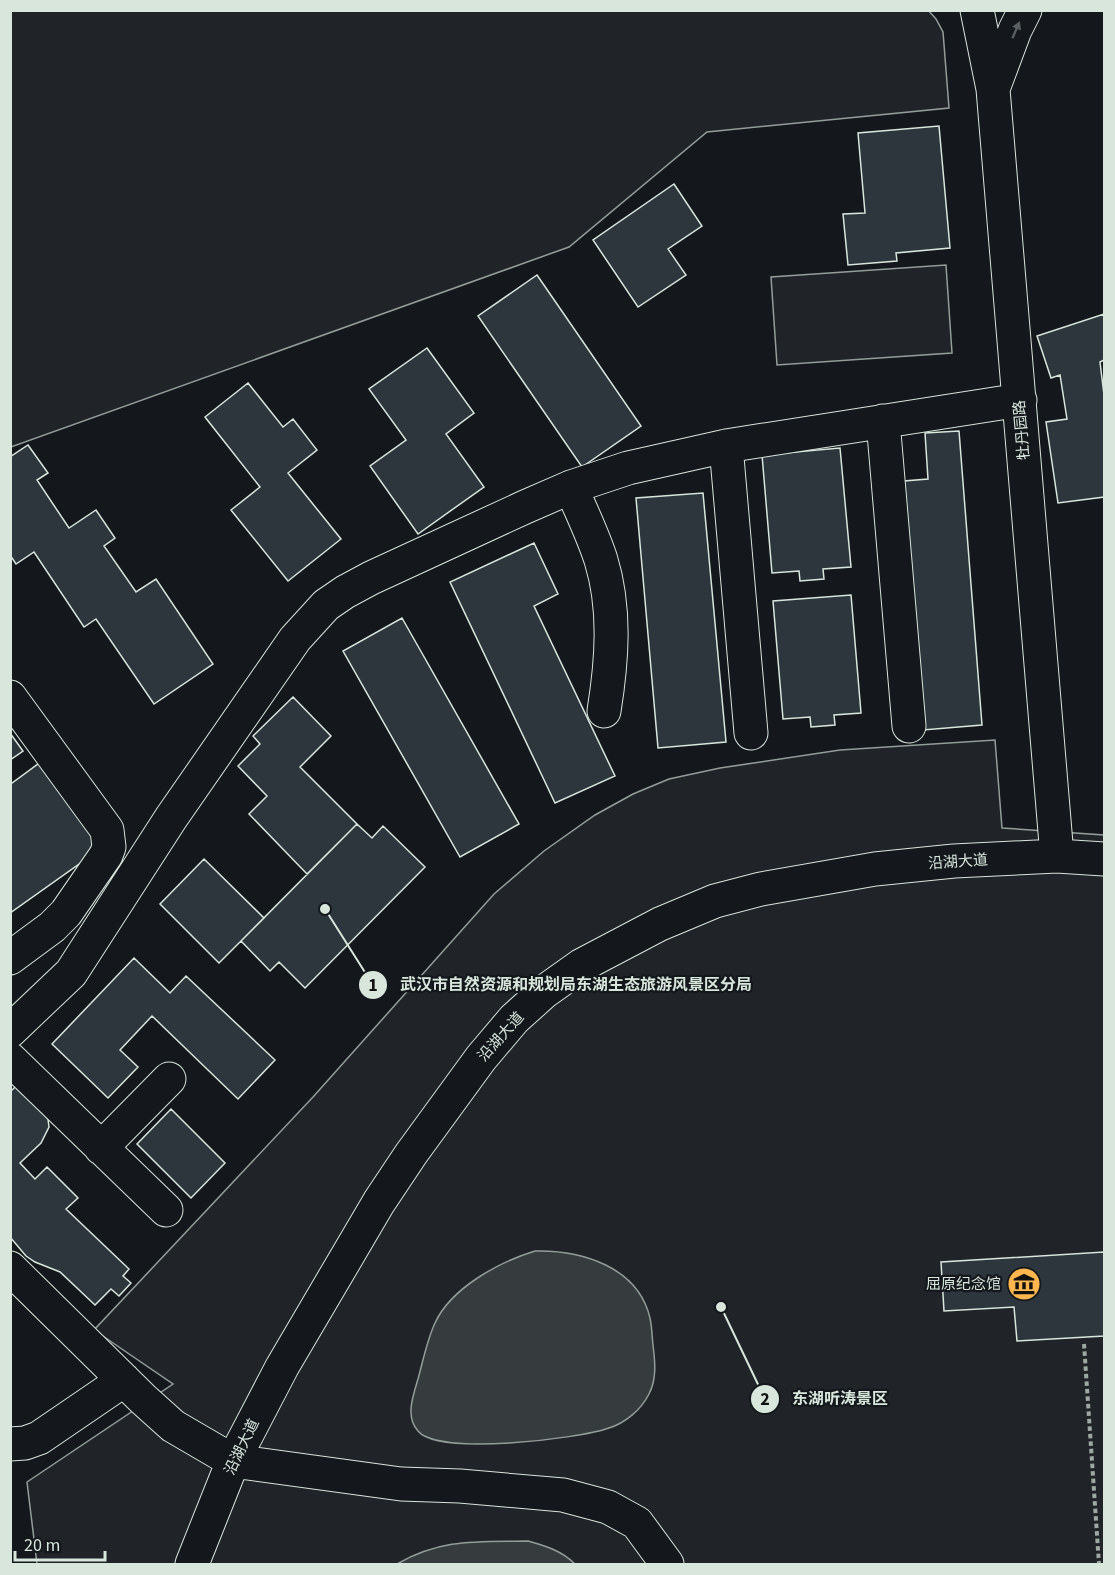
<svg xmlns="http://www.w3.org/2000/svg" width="1115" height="1575" font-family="'Source Sans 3','Noto Sans SC',sans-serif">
	<rect width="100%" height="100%" fill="#14181c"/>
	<path fill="#202428" stroke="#939e99" stroke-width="1.5" d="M928,10l8,9 7,13 6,76 -242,24 -138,115 -558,200v-436z
		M946,265l6,88 -175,12 -6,-88z
		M995,740l7,88 102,7v729h-1067l-10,-82 146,-98 -79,-54 219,-233 181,-203 50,-43 51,-36 38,-21 36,-15 51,-11 120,-18z"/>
	<path fill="#363b3e" stroke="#939e99" stroke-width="1.5" d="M535,1251c47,-1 103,16 115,67 2,9 2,19 3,27 2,16 4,34 -4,49 -8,16 -24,29 -40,34 -31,11 -171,28 -191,3 -13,-14 -5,-35 0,-52 5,-18 9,-39 17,-56 16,-35 64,-61 100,-72z
		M528,1541c18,5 34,10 47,23h-178c45,-26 81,-22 131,-23z"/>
	<path fill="#2c363c" stroke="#d8e6dc" stroke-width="1.5" d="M939,126l11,122 -54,5 1,8 -49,4 -5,-51 22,-1 -7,-80z
		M674,184l28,42 -34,23 18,26 -48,32 -45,-67z
		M537,275l104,151 -59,41 -104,-151z
		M1104,314v46l-4,2 4,33v102l-46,6 -12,-81 21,-3 -7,-44 -9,3 -14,-42z
		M427,348l47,65 -28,21 38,53 -66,47 -48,-68 36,-26 -37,-51z
		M248,383l35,44 10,-8 24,31 -29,23 53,66 -53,42 -57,-71 29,-23 -55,-70z
		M959,431l23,294 -59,5 -19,-249 24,-2 -3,-46z
		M28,445l20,28 -11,7 32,48 27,-18 19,28 -11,8 32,46 20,-13 57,85 -59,40 -58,-85 -12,8 -50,-75 -18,12 -6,-9v-98z
		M840,448l11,119 -28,2 1,10 -24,2 -1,-10 -27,2 -10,-118z
		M703,493l23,249 -68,6 -22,-250z
		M534,543l24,51 -24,12 81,170 -60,27 -105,-221z
		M851,595l10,118 -27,2 1,10 -24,2 -1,-10 -27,2 -10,-118z
		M402,618l117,206 -59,33 -117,-206z
		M293,697l38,39 -31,31 57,57 -50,50 -58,-60 18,-18 -29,-30 22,-22 -7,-8z
		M10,733l13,18 -13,9z
		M42,761l61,86 -93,66v-132l2,2z
		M357,824l15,14 11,-12 42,41 -120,121 -26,-26 -9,9 -29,-30z
		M204,859l60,59 -45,45 -59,-59z
		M134,958l36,35 16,-17 89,84 -37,39 -86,-83 -32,34 18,17 -30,31 -56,-54z
		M18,1084l30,35 1,8 -8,16 -21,20 15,16 12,-12 31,31 -12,11 63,60 -6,7 8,7 -12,13 -8,-7 -16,16 -35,-33 -25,-10 -9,-6 -16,-19v-145z
		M171,1109l54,54 -34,35 -54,-54z
		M1104,1252v84l-87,5 -3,-34 -70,4 -3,-49z"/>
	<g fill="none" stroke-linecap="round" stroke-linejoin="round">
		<defs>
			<path id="minor" d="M977,10l16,79
				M1025,10l-10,20 -22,59 64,767
				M883,421l26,305
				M726,446l25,287
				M571,487c10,24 22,48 30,73 15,49 11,101 3,151
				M10,697l97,133 2,17 -3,8 -40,58 -14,14 -42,31
				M10,1031l61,-58 100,-155 124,-179 31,-34 19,-13 26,-14 154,-71 46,-20 57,-19 98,-22 294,-46
				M10,1059l156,151
				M101,1148l68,-69
				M10,1268l133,131 30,27 60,35 168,23 59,2 103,9 45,12 29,16 30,41
				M10,1444l15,-1 14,-5 85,-58
				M192,1564l41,-103 49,-94 97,-165 32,-48 70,-96 33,-39 30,-27 38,-27 78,-41 55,-23 46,-12 114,-20 79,-8 103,-5 47,3"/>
		</defs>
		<use href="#minor" stroke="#d8e6dc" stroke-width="35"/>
		<path stroke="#9da8a2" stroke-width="4" stroke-dasharray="4.5 3" stroke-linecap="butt" d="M1084,1344l15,220"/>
		<use href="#minor" stroke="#14181c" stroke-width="33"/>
	</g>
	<defs><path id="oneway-solid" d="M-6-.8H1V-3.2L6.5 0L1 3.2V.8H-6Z" transform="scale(1.5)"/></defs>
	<use fill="#59605f" href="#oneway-solid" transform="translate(1016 30) rotate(-67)"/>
	<defs>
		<symbol id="museum-disc" viewBox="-11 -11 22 22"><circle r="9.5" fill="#ffb74d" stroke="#14181c"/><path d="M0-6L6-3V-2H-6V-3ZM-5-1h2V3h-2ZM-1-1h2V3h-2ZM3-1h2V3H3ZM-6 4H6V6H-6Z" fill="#111"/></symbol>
	</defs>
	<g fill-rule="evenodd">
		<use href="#museum-disc" x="1005" y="1265" width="38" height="38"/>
	</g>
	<g text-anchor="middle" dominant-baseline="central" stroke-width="4.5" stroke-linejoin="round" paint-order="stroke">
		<g font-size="15" fill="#d8e6dc" stroke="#14181c">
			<text transform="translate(1022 430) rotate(-95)">牡丹园路</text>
			<text transform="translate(958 862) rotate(-4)">沿湖大道</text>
			<text transform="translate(501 1037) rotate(-48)">沿湖大道</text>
			<text transform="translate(242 1447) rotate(-64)">沿湖大道</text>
		</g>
		<g font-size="15" fill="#d8e6dc" stroke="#14181c" text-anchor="end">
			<text x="1001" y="1284">屈原纪念馆</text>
		</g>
	</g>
	<path fill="none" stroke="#d8e6dc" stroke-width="2" d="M325 909L373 985M721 1307L765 1399"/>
	<g fill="#d8e6dc" stroke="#14181c" stroke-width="2">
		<circle cx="325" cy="909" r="6"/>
		<circle cx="721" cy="1307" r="6"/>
		<circle cx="373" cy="985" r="15"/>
		<circle cx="765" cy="1399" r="15"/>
	</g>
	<g font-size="18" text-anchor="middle" font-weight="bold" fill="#111">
		<text x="373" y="991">1</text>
		<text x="765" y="1405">2</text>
	</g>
	<g font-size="16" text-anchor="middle" font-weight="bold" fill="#d8e6dc" stroke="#14181c" stroke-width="4.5" stroke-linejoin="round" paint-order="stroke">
		<text x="576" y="990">武汉市自然资源和规划局东湖生态旅游风景区分局</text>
		<text x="840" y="1404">东湖听涛景区</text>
	</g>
	<rect width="1115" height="1575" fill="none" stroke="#d8e6dc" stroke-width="24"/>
	<path d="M15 1551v9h90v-9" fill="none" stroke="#d8e6dc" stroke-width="3"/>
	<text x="24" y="1551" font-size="18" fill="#d8e6dc" stroke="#14181c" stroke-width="4.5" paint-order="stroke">20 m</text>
</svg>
